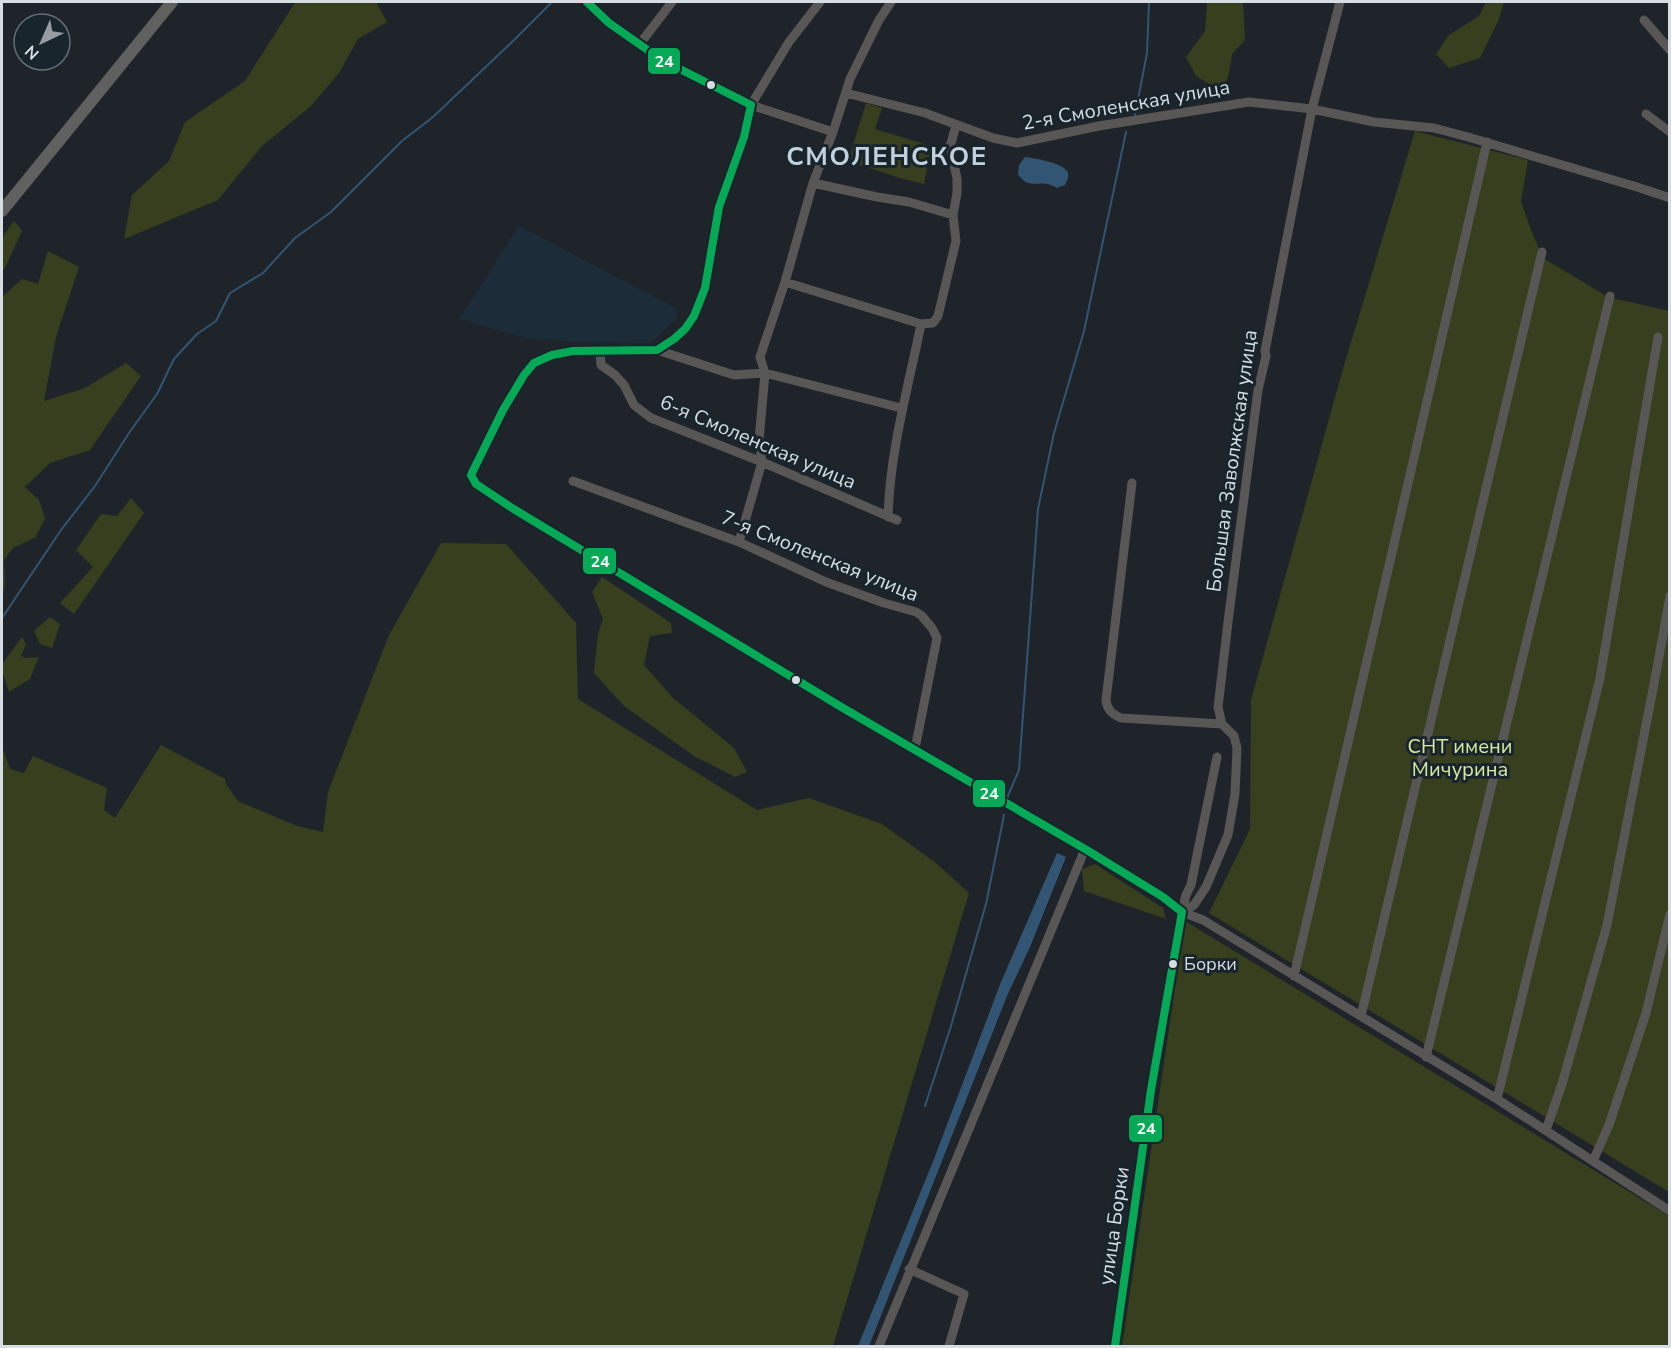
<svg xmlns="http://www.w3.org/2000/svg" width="1671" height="1348" font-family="'Nunito Sans',sans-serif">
	<rect width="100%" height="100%" fill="#1e2429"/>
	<path fill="#1c2d39" d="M519,226l157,82 2,9 -27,26 -74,-1 -51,-4 -67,-19z"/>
	<path fill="#383f1f" d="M299,2h77l11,20 -29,17 -19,34 -28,33 -49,40 -44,54 -94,39 8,-44 37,-34 16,-39 60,-41 49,-77z
		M1207,2h36l2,38 -13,14 -3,19 -6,19 -27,-16 -10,-19 19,-26z
		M1486,2h18l-5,17 -19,39 -31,10 -13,-14 13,-19 30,-19z
		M866,103l16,5 -7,21 56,17 -7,38 -24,-6 -52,-17z
		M1415,131l113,29 -7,41 10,29 12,28 65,39 61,14v881l-460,-279 41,-84 1,-129 91,-328z
		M14,221l8,10 -17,37 -3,2v-32z
		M48,251l31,16 -23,70 -12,64 41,-13 41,-25 15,13 -51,74 -40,13 -25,24 14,13 6,18 -9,19 -23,11 -9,12 1,26 -3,11v-300l20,-18 16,5z
		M131,498l13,15 -70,101 -14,-11 33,-36 -17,-17 25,-36 16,2z
		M441,543l65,1 70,79 2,76 179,111 52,-12 73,26 54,39 33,30 -136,453h-831v-595l2,1 6,17 14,4 9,-17 74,32 -3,22 11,8 46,-73 64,34 1,5 12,17 59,25 26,6 5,-40 61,-157z
		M602,577l69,46 1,10 -22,3 -6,29 28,32 62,51 13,24 -12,5 -41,-21 -70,-50 -30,-33 4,-39 5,-15 -11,-27z
		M50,617l10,7 -8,24 -12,-4 -6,-13z
		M22,637l4,7 -5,12 4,2 14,-1 -9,22 -21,13 -7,-22v-6z
		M1095,864l68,44 3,11 -82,-28 -2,-22z
		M1185,921l484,295v130h-547z"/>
	<path fill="#335574" d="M1025,157c9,1 37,6 42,14 3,5 0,10 -2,14l-8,3c-15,-9 -20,-1 -31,-6 -3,-1 -5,-5 -8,-7l1,-10z
		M1057,853l9,4 -36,90 -23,49 -138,350h-11l76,-187 67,-177z"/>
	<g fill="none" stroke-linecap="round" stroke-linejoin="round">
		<path stroke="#335574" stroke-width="2" d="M1135,115l12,-62 2,-51
			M2,618l59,-88 34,-44 34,-53 28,-39 17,-35 23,-25 19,-13 14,-28 33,-20 32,-35 36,-26 71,-71 31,-24 78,-74 41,-41
			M1007,798l12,-28 19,-261 16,-76 30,-102 42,-199
			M925,1106l26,-80 35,-122 18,-89"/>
		<path stroke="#585756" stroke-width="9" d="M587,2l22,21 53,37 89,45 82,27
			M820,2l-31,40 -38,63 -7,32 -25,70 -14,81 -11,28 -9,13 -11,10 -17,11 -84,1 -21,4 -18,8 -10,12 -21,35 -29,58 -3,7 5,9 36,24 331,200 242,141 78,48 19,15 21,8 294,179 173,112
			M1644,20l26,30
			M639,45l33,-43
			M846,93l79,20 68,25 24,5 82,-17 150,-24 63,7 62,13 60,6 34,9 169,50 33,11
			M1646,114l24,18
			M813,183l64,14 32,5 44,13
			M785,282l136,42
			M657,350l77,25 31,-2 136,35
			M600,351l1,14 14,10 9,10 10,20 17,13 111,44 135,58
			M573,481l166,61 87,40 58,21 32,9 5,3 11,13 5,10 -22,111
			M1132,483l-26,217c1,10 6,14 15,18l101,6
			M888,517c2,-67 20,-128 33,-193l12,-1 5,-7 18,-75 -3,-26 4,-22v-15l-7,-31 6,-22
			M739,542l23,-80 -3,-22 6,-67 -5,-16 25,-75 28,-99 20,-51 17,-53 29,-59 12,-18
			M1182,912l12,-7 12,-18 22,-52 7,-41 2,-46 -3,-12 -12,-12 -4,-17 11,-93 29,-224 8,-34 -1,-5 47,-242 28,-107
			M1294,976l193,-834
			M1361,1016l181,-764
			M1426,1057l184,-761
			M1497,1099l103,-421 58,-341
			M1546,1130l16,-46 45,-159 47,-241 16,-88
			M1593,1161l16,-36 37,-112 24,-99
			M909,1269l55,25 -15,52
			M879,1346l206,-497
			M1115,1346l36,-256 31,-178 4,-17 5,-10 26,-128"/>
		<path stroke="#606060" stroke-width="12" d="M2,211l170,-209"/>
		<defs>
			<path id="bus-1" d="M587,2l22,21 53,37 89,45
				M751,105l-7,32 -25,70 -14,81 -11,28 -9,13 -11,10 -17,11 -84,1 -21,4 -18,8 -10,12 -21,35 -32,65 5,9 36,24 331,200 242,141 78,48 19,15
				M1115,1346l36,-256 31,-178"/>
		</defs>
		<use href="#bus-1" stroke="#19252d" stroke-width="12"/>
		<use href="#bus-1" stroke="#06aa56" stroke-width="8"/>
	</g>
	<g fill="#d6dde3" stroke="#19252d" stroke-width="2">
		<circle cx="711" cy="85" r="5"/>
		<circle cx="796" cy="680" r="5"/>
		<circle cx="1173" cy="964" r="5"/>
	</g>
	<g text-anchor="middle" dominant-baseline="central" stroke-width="6" stroke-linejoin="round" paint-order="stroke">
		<g font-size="18" fill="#d6dde3" stroke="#19252d" text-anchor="start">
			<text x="1184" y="964">Борки</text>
		</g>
		<g font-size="20" fill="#d6dde3" stroke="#19252d">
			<text transform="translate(1126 105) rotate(-10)">2-я Смоленская улица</text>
			<text transform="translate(758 442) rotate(23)">6-я Смоленская улица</text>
			<text transform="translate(1232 461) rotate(-82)">Большая Заволжская улица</text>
			<text transform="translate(820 556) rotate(22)">7-я Смоленская улица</text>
			<text transform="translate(1114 1226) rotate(-82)">улица Борки</text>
		</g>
		<g font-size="20" fill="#d8e99e" stroke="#19252d">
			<text x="1460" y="746">СНТ имени<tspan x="1460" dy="23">Мичурина</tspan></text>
		</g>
		<g font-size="26" font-weight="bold" letter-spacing="1.5" fill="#c2d1dd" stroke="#19252d">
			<text x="887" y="156">СМОЛЕНСКОЕ</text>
		</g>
	</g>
	<g stroke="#19252d" stroke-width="2">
		<rect x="647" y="47" width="34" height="28" rx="6" fill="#06aa56"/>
		<rect x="582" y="547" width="35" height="28" rx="6" fill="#06aa56"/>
		<rect x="972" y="779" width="34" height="29" rx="6" fill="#06aa56"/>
		<rect x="1128" y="1114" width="35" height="29" rx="6" fill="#06aa56"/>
	</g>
	<g font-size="16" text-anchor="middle" font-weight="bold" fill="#fff">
		<text x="664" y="67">24</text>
		<text x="600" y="567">24</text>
		<text x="989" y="799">24</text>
		<text x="1146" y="1134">24</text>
	</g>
	<rect width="1671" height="1348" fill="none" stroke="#d6dde3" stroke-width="6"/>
	<g transform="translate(42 42) rotate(224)"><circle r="28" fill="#19252d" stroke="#656f76" stroke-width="1.5"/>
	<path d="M0-4.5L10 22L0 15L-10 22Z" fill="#969ca2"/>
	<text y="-9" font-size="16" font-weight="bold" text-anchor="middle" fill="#d6dde3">N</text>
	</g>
</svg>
